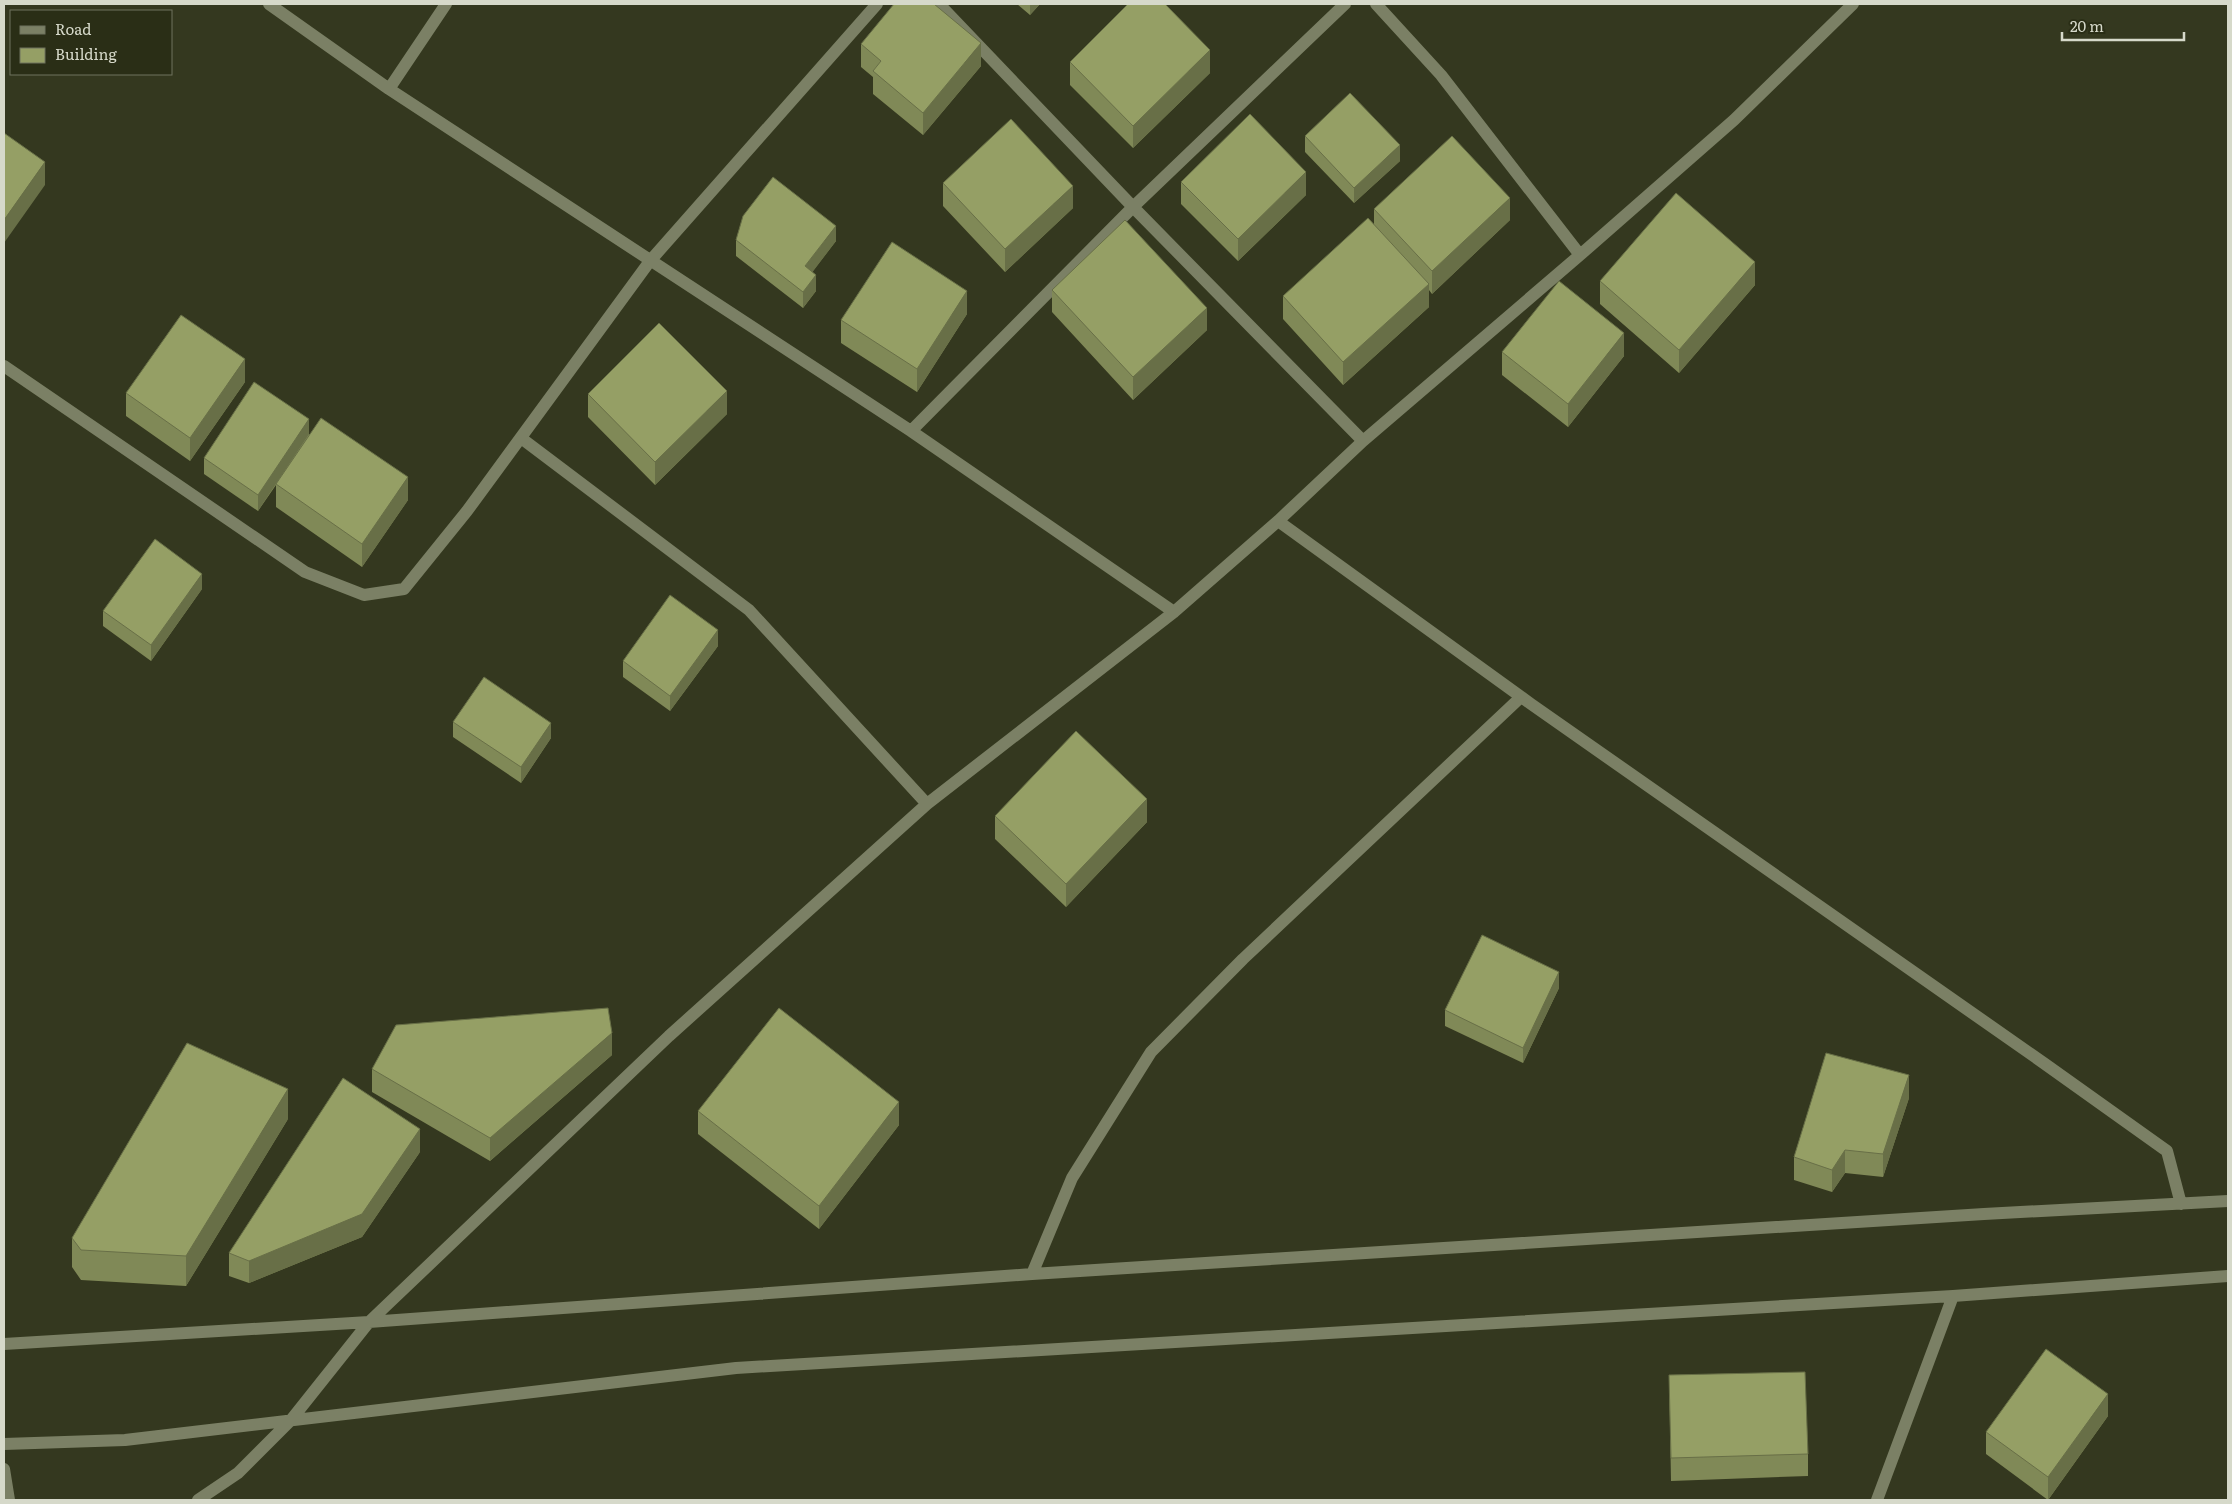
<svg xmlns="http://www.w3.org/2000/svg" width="2232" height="1504" font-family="Literata,serif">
	<rect width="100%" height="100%" fill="#34381f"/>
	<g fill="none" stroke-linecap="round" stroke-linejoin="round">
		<path stroke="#7b8065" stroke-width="12" d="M269,4l120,85 522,342 263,181
			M939,4l194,203 230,234
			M1376,4l65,71 139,180
			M389,89l57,-85
			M4,366l301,206 59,23 40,-6 63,-78 183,-250 227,-257
			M911,431l222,-224 212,-203
			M521,438l228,172 178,194
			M1278,521l253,183 514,360 122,87 14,53
			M1032,1274l40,-96 79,-126 92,-93 278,-262
			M4,1344l365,-22 663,-48 952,-60 244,-13
			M4,1444l121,-4 611,-72 1217,-72 275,-20
			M4,1469l5,31
			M198,1500l40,-27 53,-53 78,-98 300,-286 258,-232 247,-192 104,-91 85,-80 217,-186 154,-135 119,-116
			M1877,1500l76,-204"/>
	</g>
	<path fill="#808957" d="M1017,4h23l-10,11z
		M861,44l120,22 -58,69 -50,-41v-17l-12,-10z
		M1070,62l140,11 -77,75 -63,-63z
		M1305,136l95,25 -46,42 -49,-51z
		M1181,182l125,13 -68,66 -57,-57z
		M943,183l130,25 -68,64 -62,-66z
		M1374,209l136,11 -78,74 -3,-4v17l-86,78 -60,-66v-23l91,-71z
		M736,240l100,1 -24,31 4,19 -13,17 -67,-52z
		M1600,281l155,4 -76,88 -79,-69z
		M1052,290l155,40 -74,70 -81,-88z
		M967,314l-50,78 -76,-49v-23z
		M1502,352l122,4 -56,71 -66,-52z
		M245,382l-55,79 -64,-45v-23z
		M588,394l139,20 -72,71 -67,-68z
		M309,434l99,66 -46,67 -86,-60v-22l-18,26 -54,-37v-16z
		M202,589l-51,72 -48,-35v-15z
		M718,646l-48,65 -47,-34v-16z
		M453,722l98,16 -30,45 -68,-46z
		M995,816l152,6 -81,85 -71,-68z
		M1559,988l-36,75 -78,-37v-16z
		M612,1055l-122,106 -118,-69v-23z
		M1909,1098l-26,79 -38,-4 -13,19 -38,-12v-23z
		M698,1111l201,14 -80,104 -121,-95z
		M288,1119l-102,167 -105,-6 -9,-13v-29z
		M420,1152l-58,85 -113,46 -20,-7v-23z
		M1669,1375l139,79v22l-137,5z
		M2108,1416l-60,84 -62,-46v-22z"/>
	<path fill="#686f47" d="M1030,4h10l-10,11z
		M981,43v23l-58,69v-22z
		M1210,50v23l-77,75v-22z
		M1400,145v16l-46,42v-15z
		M45,162v23l-41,58v-23z
		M1306,172v23l-68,66v-22z
		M1073,186v22l-68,64v-23z
		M1510,198v22l-78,74v-23z
		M836,226v15l-31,41v-16z
		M1755,262v23l-76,88v-23z
		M816,275v16l-13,17v-16z
		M1429,284v23l-86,78v-23z
		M967,291v23l-50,78v-23z
		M1207,308v22l-74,70v-23z
		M1624,333v23l-56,71v-23z
		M245,359v23l-55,79v-23z
		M727,391v23l-72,71v-23z
		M309,419v15l-51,77v-16z
		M408,477v23l-46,67v-23z
		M202,574v15l-51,72v-16z
		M718,630v16l-48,65v-15z
		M551,723v15l-30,45v-16z
		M1147,799v23l-81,85v-23z
		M1559,972v16l-36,75v-15z
		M612,1033v22l-122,106v-23z
		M1909,1075v23l-26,79v-23z
		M288,1089v30l-102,167v-30z
		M899,1102v23l-80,104v-23z
		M420,1129v23l-58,85 -113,46v-22z
		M1845,1150v23l-13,19v-22z
		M2108,1394v22l-60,84v-23z"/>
	<path fill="#959f65" stroke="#686f47" d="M894,4h40l47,39 -58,70 -50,-42 8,-10 -20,-17z
		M1128,4h37l45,46 -77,76 -63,-64z
		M1350,93l50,52 -46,43 -49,-52z
		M1250,114l56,58 -68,67 -57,-57z
		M1011,119l62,67 -68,63 -62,-66z
		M4,133l41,29 -41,58z
		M1452,136l58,62 -78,73 -58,-62z
		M773,177l63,49 -31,40 11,9 -13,17 -67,-52 7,-24z
		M1676,193l79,69 -76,88 -79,-69z
		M1368,218l61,66 -86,78 -60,-66z
		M1125,220l82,88 -74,69 -81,-87z
		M892,242l75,49 -50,78 -76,-49z
		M1559,281l65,52 -56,71 -66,-52z
		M181,315l64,44 -55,79 -64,-45z
		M659,323l68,68 -72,71 -67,-68z
		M254,382l55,37 -51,76 -54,-37z
		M321,418l87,59 -46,67 -86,-60z
		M155,539l47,35 -51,71 -48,-34z
		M670,595l48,35 -48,66 -47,-35z
		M484,677l67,46 -30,44 -68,-45z
		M1076,731l71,68 -81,85 -71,-68z
		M1482,935l77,37 -36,76 -78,-38z
		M608,1008l4,25 -122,105 -118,-69 24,-44z
		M779,1008l120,94 -80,104 -121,-95z
		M187,1043l101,46 -102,167 -105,-6 -9,-12z
		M1826,1053l83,22 -26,79 -38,-4 -13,20 -38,-13z
		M343,1078l77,51 -58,85 -113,47 -20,-8z
		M2046,1349l62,45 -60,83 -62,-45z
		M1805,1372l3,82 -137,4 -2,-83z"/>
	<rect width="2232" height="1504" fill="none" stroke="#d6d9ca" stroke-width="10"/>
	<rect x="10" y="10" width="162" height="65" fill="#2a2e16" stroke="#6f725e"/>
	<rect x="20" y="26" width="25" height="8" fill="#7b8065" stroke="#6f725e"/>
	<text x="55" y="35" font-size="15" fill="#d6d9ca">Road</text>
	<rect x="20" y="48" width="25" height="15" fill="#959f65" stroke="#6f725e"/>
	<text x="55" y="60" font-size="15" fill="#d6d9ca">Building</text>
	<path d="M2062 32v8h122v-8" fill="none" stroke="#d6d9ca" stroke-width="2.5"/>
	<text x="2070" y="32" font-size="15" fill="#d6d9ca" stroke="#2a2e16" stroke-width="4" paint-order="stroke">20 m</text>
</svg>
